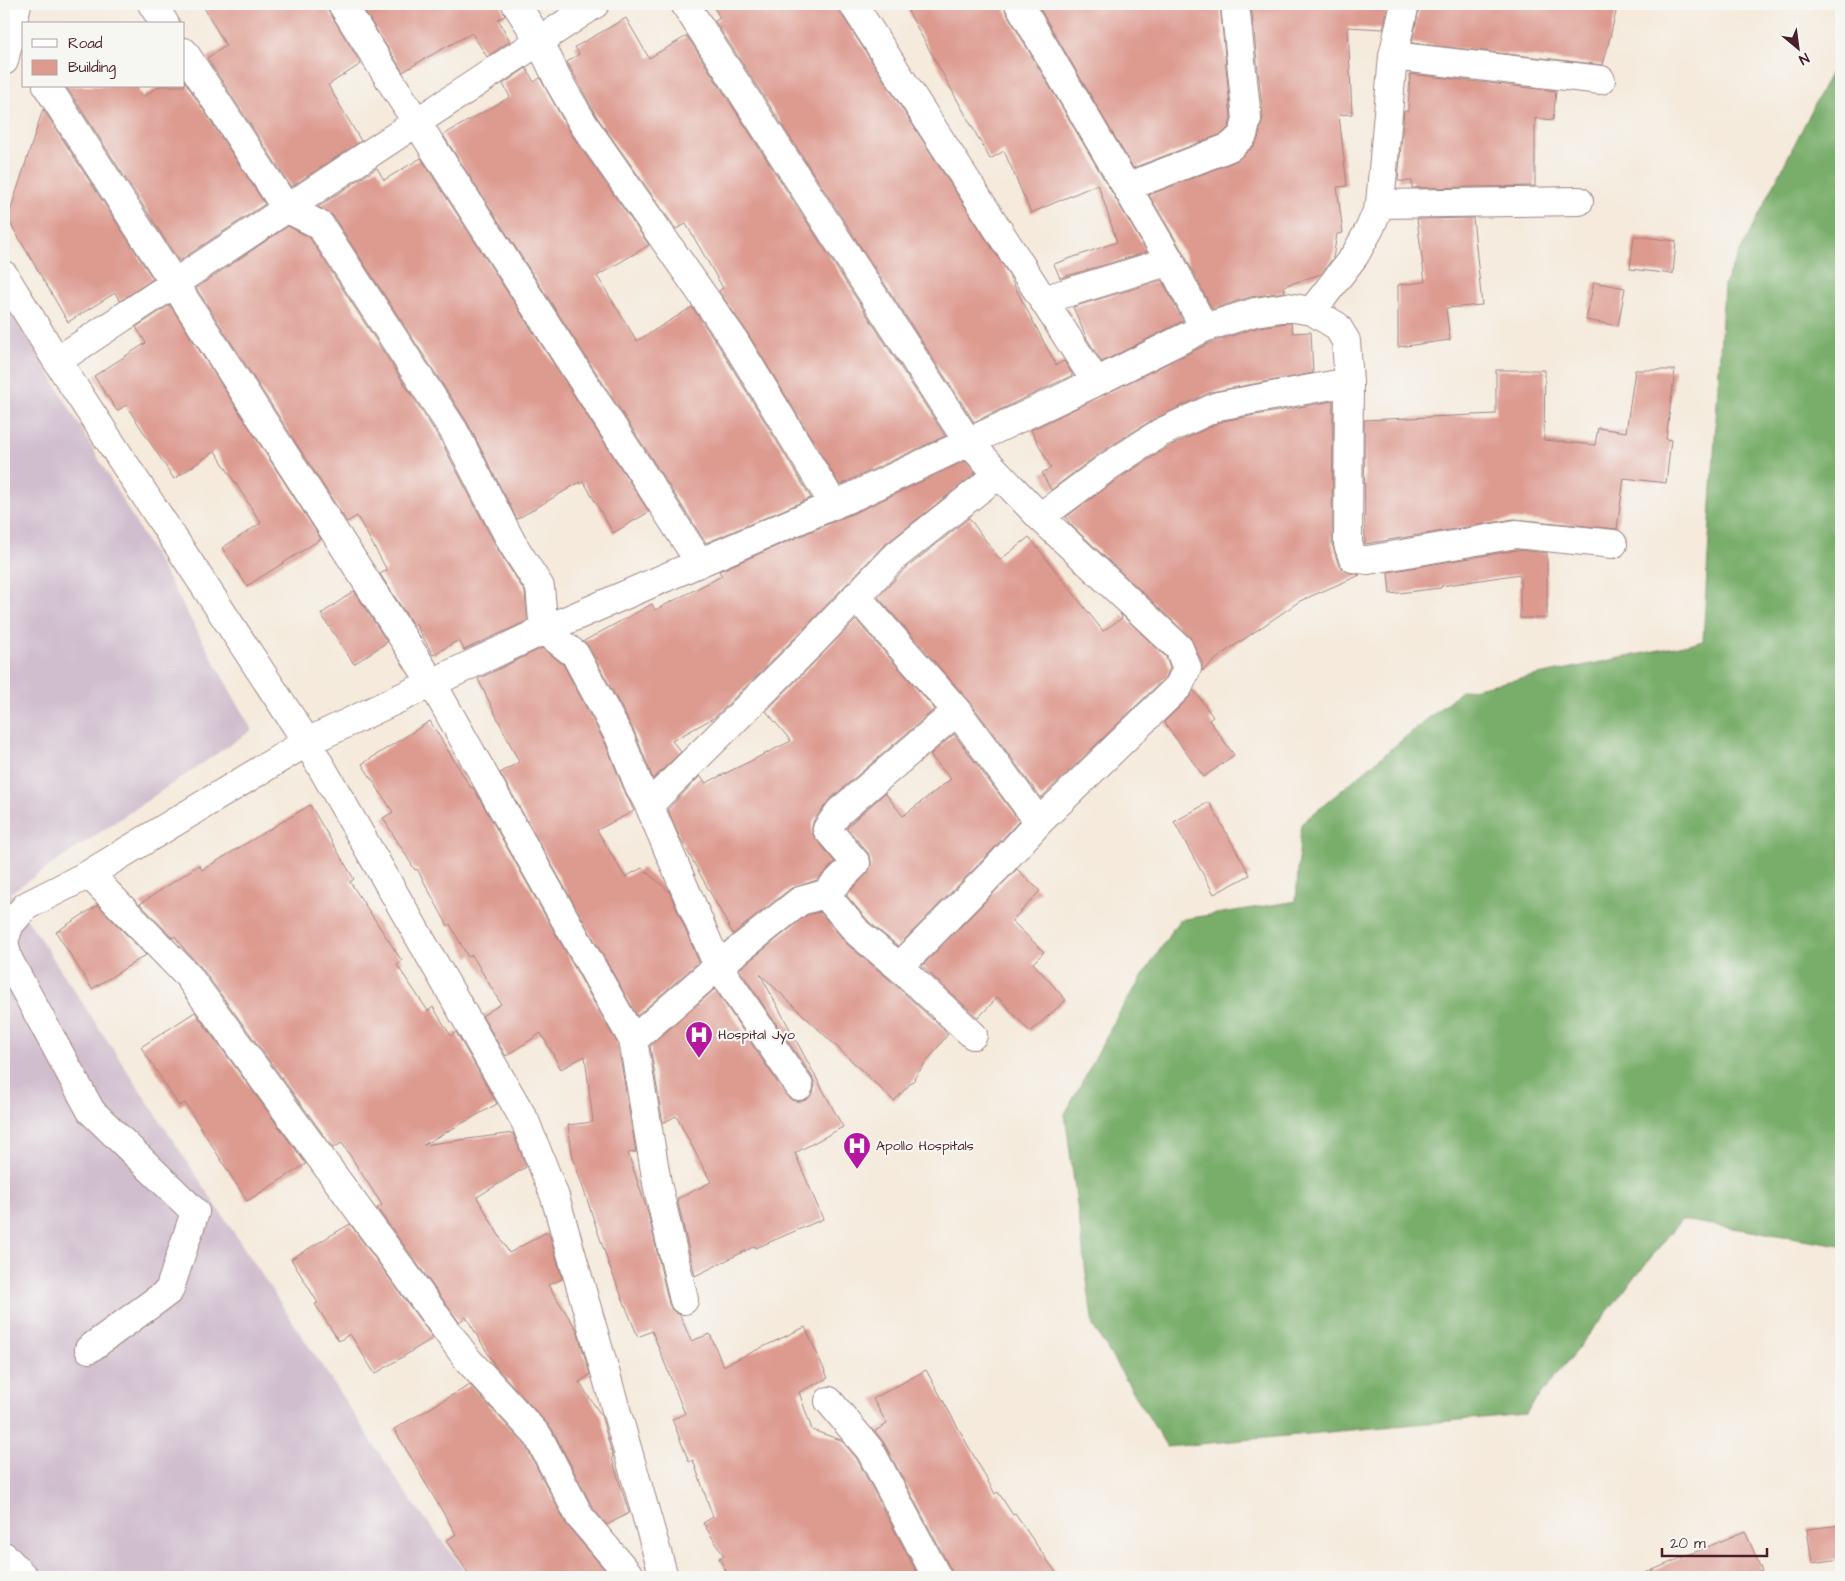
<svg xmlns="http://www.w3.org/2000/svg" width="1845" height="1581" font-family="'Architects Daughter',sans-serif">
	<rect width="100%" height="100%" fill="#f6f6f2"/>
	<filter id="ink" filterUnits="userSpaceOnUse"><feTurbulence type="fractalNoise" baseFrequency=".02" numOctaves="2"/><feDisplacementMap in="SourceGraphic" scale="10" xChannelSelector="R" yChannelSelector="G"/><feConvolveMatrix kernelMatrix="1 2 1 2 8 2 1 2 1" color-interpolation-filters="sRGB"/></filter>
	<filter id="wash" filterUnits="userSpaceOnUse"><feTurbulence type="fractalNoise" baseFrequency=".0096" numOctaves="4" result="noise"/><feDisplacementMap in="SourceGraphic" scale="20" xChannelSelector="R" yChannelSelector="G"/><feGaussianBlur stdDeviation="1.12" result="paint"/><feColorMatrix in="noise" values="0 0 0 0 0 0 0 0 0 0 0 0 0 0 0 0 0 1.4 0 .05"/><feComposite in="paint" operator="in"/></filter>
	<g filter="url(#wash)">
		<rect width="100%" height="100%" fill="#f5eadb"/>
		<path fill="#d0bdcd" d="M4,295l167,289 81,146 -242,163 399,605 61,79h-466z"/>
		<path fill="#79ae6a" stroke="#62664a" d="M1841,52v1193l-160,-25 -156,194 -358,33 -74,-121 -28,-212 54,-101 60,-93 117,-19 5,-77 160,-133 242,-50 21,-357z"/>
		<g id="blocks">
			<path fill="#dd9a8f" d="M202,4h125l2,8 32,52 -33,21 33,56 -70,46 -84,-129 19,-12z
				M360,4h141l4,12 -7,3 12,22 -23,16 -15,-24 -48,26 -21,13z
				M712,4h126l2,8 166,258 50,95 8,-4 9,14 -99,47 -259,-401 5,-3z
				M904,4h99l3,8 141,240 -87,26 -6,-14 63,-22 -19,-58 -67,29 -27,-62 -14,8z
				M1037,4h183l11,114 -2,9 -7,7 -89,34z
				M1251,4h138l-6,25 -35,-2 4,87 -13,1 8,71 -10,1 6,46 -6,1 -4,24 -12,16 -37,12 1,6 -35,5 -38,12 -28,-55 -35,-59 87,-34 18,-15 4,-7 5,-22z
				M1420,4h198l-15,61 -191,-22z
				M626,18l23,40 38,-22 258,400 -105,49 -95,-156 -26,-38 4,-3 -37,-64 -10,5 -79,-112 -30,-55 12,-8 -4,-7z
				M526,68l8,14 6,-4 31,56 78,111 -52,31 40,65 55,-34 27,39 92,152 -105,45 -263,-408 67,-38 -7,-13z
				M1410,74l146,17 -3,29 -18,-2v68l-123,2v-7h-14l6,-70h4z
				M184,80l81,124 -86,57 -113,-175h70l6,11 18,-11h24z
				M43,109l110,170 -33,22 -5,-8 -47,29 -59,-101v-6z
				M421,158l228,354 -36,21 -29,-51 -4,2v-2l-63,37 -50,-97 -134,-206 -15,-9 59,-39 7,12z
				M1473,218l9,87 -36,3 4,32 -52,7v-62l27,-3 -8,-63z
				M288,226l21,11 131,202 58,111 27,42 2,29 -63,29 -5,-10 -26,15 -18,-32 -2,2 -33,-51 7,-4 -30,-54 -10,6 -151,-234z
				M1634,236l42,5 -3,33 -43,-5z
				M1162,280l21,41 -81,41 -15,-23 -14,-32z
				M1594,282l31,6 -7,38 -32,-6z
				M170,305l151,234 -74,47 -25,-38 39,-25 -46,-72 -41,28 -48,-74 -9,6 -23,-35 52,-33 -10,-16z
				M1287,323h4l2,10 18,-1 2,41 -102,19 -59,28 -52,33 -49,37 -9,-17 9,-5 -20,-38 179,-87 49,-16z
				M1496,370h49l-1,70 51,5 3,-17 28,4 9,-62h40l-9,69 5,1 -5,43 -42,-5 -7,51 -103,-10 -149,25 -1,-124 132,-6z
				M1333,401l-1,143 6,19 5,7 7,3 10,2 -60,26 -75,51 -23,19v-9l-12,-25 -120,-113 -4,-7 52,-38 50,-32 55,-26z
				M965,461l11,12 -94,74 -82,86 -85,84 -43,24 9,11 -28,27 -19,-48 -45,-84 -5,-6 68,-37 3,6 67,-34 -3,-5 142,-61z
				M969,518l31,42 29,-23 74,94 19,-13 -2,-5 46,44 4,11 -4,9 -125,121 -71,-96 -92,-105 26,-27z
				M1517,550l30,3v65h-27v-44l-79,12v2l-51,6 -2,-22z
				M354,591l33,51 -33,22 -33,-50z
				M856,620l79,89 -106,91 -15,20 -2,7v6l23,29 -18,18 -27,9 -57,45 -54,-98 -11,-27 32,-33 6,7 85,-42 -25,-30z
				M542,648l21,16 43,81 19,47 9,19 -37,19 28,47 17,-9 27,23 30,71 -62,54 -137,-243 19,-11 -41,-83z
				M1194,690l19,27 -4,3 25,35 -30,22 -40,-55 26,-25z
				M430,721l41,67 2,-1 145,258 18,107 -8,1 20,60 21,91 3,6 8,5 11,26 19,-7 13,32 82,-39 23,51 -29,14 13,38 29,10 16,19 62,118h-190l-10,-19 5,-2 -21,-33 10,-6 -20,-57 -4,2 -17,-43 13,-5 -33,-83 -14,6 -29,-72 -36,-107 -5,-33 25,-3 -8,-66 -24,13 -20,-36 -35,23 -24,-40 19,-12 -29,-49 -4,2 -18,-33 -2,2 -31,-57 -2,1 -32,-52 10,-6 -31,-48z
				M954,734l65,87 -34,37 -87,88 -29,-24 -23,-27 21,-21 4,-7v-7l-3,-7 -21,-25 4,-5 34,-30 18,23 48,-37 -21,-24z
				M1209,802l41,73 -36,19 -40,-72z
				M310,805l44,74 -4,3 52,79 -5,4 31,46 5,-4 18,29 5,-4 41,72 -74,41 90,-12 13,34 -49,30 32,56 38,-21 3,5 12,42 -14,6 29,45 13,45 -11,7 22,33 12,42 -1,1 17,55 -22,12 -14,-17 -41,-79 -56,-62 -30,-50 -7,5 -82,-114 5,-3 -40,-62 -9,5 -132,-181 -16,-17 -10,-14 -2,2 -33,-34 59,-39 3,5z
				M1017,869l23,22 -28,30 32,31 -11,11 33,37 -36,32 -32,-35 -20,21 -56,-52z
				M98,905l48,50 -54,34 -36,-57z
				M820,912l28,33 41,34 59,55 -34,44 1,1 -21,22 -134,-127 83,153 -48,26 28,66 -67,29 -1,-2 -60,30 -18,-77 34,-17 -35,-66 -13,7 -13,-77 65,-57 71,106 6,5 8,2 8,-3 5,-6 2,-8 -3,-8 -73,-108 68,-54z
				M195,1012l111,152 -59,37 -62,-98 -6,3 -38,-59z
				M350,1224l83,114 -58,36 -25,-40 -11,7 -24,-37 3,-1 -27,-44z
				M926,1370l69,124 3,-2 15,23 2,-1 44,63h-106l-2,-7 -67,-127 -9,-12 12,-7 -14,-25z
				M470,1385l55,60 41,79 45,53h-140l-25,-36 10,-7 -36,-60h1l-27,-45z
				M1841,1525v34l-29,4 -5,-34z
				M1745,1531l17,40 -14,6h-112z"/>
		</g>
	</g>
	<g filter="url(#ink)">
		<use href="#blocks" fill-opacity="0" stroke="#a08483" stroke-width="1"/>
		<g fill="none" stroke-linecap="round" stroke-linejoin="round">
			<defs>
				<path id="minor" d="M152,4l13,20
					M342,4l75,119 283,440
					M516,4l23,36 20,42 25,43 148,212 102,168
					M685,4l283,438 72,75 139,131 8,20 -8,18 -140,136 -43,47 -97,98
					M853,4l243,378
					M1019,4l151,257 34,67
					M184,52l102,156 34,17 134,206 58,112 28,44 4,43 31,24 45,84 19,48 10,19 69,161 81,120
					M1393,56l208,24
					M4,61l13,-57
					M47,86l385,597 201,357 24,143 27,117
					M1127,187l103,-40 13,-12 4,-16 -12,-115
					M1380,204l199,-3
					M4,275l53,86 250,381 218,379 30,76 109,380
					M1043,300l127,-39
					M1312,311l43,-56 15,-27 10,-24 13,-148 12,-52
					M57,361l538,-357
					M1040,517l69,-51 51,-33 58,-27 131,-24
					M856,596l101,115 82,111
					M649,805l162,-161 82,-86 106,-84
					M89,874l99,102 280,384 70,76 42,81 51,60
					M825,894l33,39 41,34 74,68
					M633,1040l85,-74 82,-65 25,-7 31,-31 -29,-34 12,-17 118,-101
					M89,1349l80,-58 26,-79 -104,-101 -83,-152 -4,-18 6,-17 16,-18 63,-32 218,-132 237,-112 310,-134 242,-114 108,-54 51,-16 32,-5 25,4 25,15 9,15 3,41 -1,162 5,14 15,2 148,-26 97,10
					M829,1401l41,49 67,127
					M4,1556l20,21"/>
			</defs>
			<use href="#minor" stroke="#a08483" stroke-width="30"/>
			<use href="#minor" stroke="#fff" stroke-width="28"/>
		</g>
	</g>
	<defs>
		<symbol id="hospital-pin" viewBox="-11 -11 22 30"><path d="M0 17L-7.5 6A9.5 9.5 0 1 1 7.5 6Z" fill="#b5179e" stroke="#f6f6f2"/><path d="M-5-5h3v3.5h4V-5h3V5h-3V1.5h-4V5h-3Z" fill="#fff"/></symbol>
	</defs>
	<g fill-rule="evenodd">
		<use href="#hospital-pin" x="683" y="1019" width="32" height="43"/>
		<use href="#hospital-pin" x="841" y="1130" width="32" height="43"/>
	</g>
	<g text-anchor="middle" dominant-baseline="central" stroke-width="4.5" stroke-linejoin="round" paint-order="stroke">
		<g font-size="14" fill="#4a1f2b" stroke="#f6f6f2" text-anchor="start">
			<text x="718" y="1035">Hospital Jyo</text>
			<text x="876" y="1146">Apollo Hospitals</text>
		</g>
	</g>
	<rect width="1845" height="1581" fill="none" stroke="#f6f6f2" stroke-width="20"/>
	<rect x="22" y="22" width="162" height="65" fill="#f6f6f2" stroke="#b1a0a2"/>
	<rect x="32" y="39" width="25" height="8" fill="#ffffff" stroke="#b1a0a2"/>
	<text x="68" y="48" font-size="15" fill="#4a1f2b">Road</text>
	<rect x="32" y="60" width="25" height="15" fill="#dd9a8f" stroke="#b1a0a2"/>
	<text x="68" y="72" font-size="15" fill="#4a1f2b">Building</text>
	<g transform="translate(1798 48) rotate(151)" stroke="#f6f6f2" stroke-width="4" paint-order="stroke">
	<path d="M0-4L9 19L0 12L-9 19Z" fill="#4a1f2b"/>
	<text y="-8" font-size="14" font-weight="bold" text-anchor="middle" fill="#4a1f2b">N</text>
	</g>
	<path d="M1662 1548v8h105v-8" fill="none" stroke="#4a1f2b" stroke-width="2.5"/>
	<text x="1670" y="1548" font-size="15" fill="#4a1f2b" stroke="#f6f6f2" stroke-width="4" paint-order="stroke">20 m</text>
</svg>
